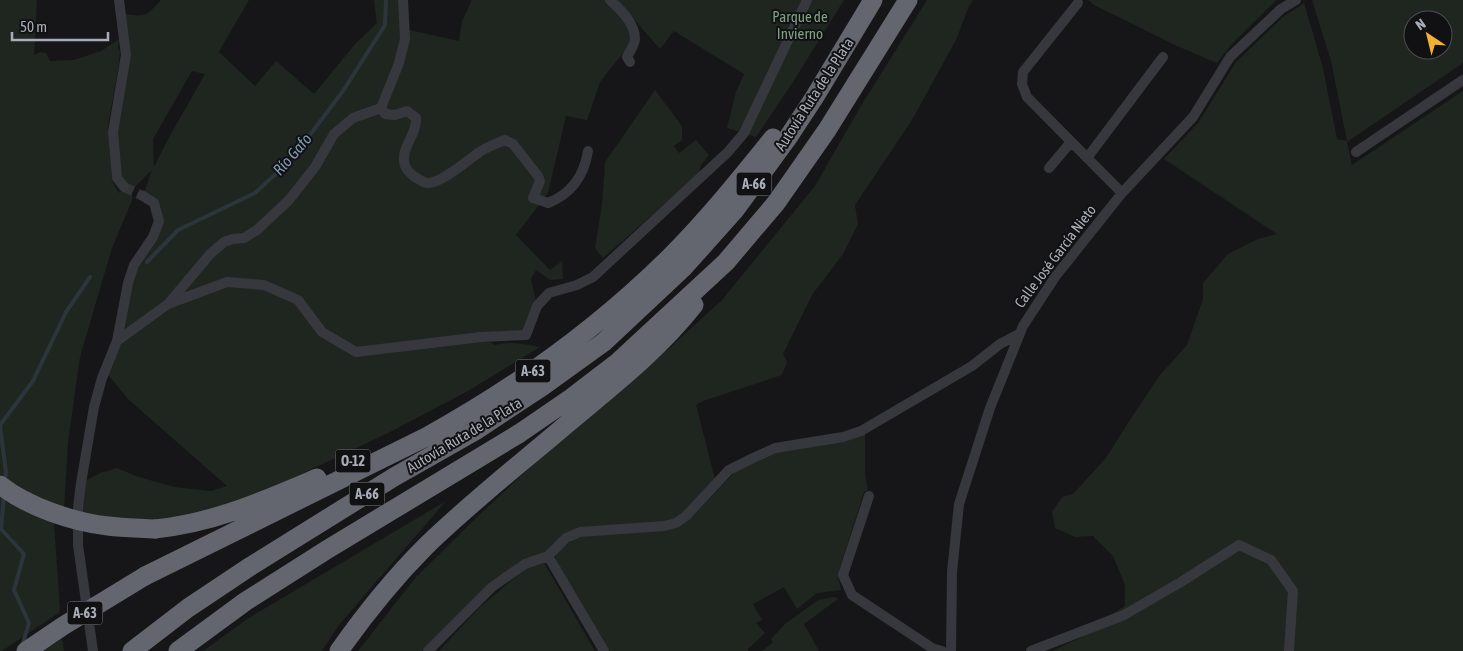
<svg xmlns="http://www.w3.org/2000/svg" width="1463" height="651" font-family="'Asap Condensed',sans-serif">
	<rect width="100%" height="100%" fill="#161618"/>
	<path fill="#1e261f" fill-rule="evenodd" d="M0,0h37l-3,55 6,-3 6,1 4,8 24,-1 27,-9 18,-12 -1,9 2,4 -2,18 -10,55 4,56 7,12 5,-6 -11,-55 13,-67 -5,-52c22,4 24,5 40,-13h88l-31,53 1,-1 36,34 21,-25 38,33 42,-51 21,-20 -3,-23h29l2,29 54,12 3,-20 10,-21h138l10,9 15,32 -16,17 -19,24 -13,38 -21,-4 -18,77 -32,42 34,35 12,-9 1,18 -13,1 -14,-10 -5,9 6,27 -11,29 -44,2 13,8c16,-4 29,-1 45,2l-72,44 -78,41 -139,66 -56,17 -41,5 -49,-3 -27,-6 3,-28 19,-10 17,-5 19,8 38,11 37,4 16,-5 -98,-86 -24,-29 23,-88 31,-62 -5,-18 -11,-7 9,-26 -21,21 2,7 -21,50 -32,109 -12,85 -4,67c-22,-10 -44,-20 -64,-35zM192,71l13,3 -38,67 -13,26 -1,-28z
		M617,0h227l-51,82 -37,55 -29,-9 9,-36 8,-18 -70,-43 -14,18z
		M927,0h46l-4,6 -13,34 -44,80 -57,85 3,19 -15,30 -31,41 -29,59 4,8 -5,13 -79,26 -7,4 20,78 -40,40 -96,9 -26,16 -29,16 -97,87h-70l58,-74 61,-60 63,-59 125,-106 57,-52 93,-114 44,-77z
		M1088,0h188c-19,21 -42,39 -59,63l-40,-17 -83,-41z
		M1312,0h151v63l-116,79 5,23 111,-74v560h-411l32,-15 -1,-5 42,-25v-21l-12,-29 -20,-20 -18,1 -20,-9 -3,-16 10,-15 11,-3 33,-36 25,-40 29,-43 27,-30 16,-46v-16l25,-29 30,-15 19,-5 -113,-75 34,-36 38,-61 47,-45 21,-14 19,65 14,71 10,2 -16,-80zM1413,20h30v30h-30z
		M655,90l27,36v14l-8,6 5,7 17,-13 13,15 -8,10 -2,9 -96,84 -8,-10 7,-43 3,-43z
		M865,432v43l3,15 -4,2 -24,76 -2,9 3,13 -24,3 -20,16 -13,-22 -31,17 9,16 -6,3 9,10 -17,16v2h-140l-52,-88v-9l18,-16 105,-13 13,-8 47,-49 38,-17z
		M0,494l54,28 6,90 -58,39h-2z
		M446,501l-107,124 -17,26h-119l44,-32z
		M543,561l52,90h-156l40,-43 46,-39z
		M834,597l4,2 -34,25 15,27h-57l11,-9 -2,-3 14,-15 33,-24z
		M62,639l2,12h-21z"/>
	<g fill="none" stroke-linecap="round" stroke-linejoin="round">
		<path stroke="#2c353c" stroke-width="4" d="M147,262l31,-32 77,-37 36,-33 52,-69 42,-66 1,-25
			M0,425l33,-44 33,-69 24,-35
			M0,426l6,46 -1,9
			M4,495l-3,34 23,25 -10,36 15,33 -7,23"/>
		<path stroke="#333438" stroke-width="10" stroke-dasharray="10 5" stroke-linecap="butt" d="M124,187l19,9"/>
		<path stroke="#37383d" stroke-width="10" d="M119,0l7,55 -13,77 4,46 7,9
			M403,0l2,39 -6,24 -18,45 4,6 10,1 12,-4 9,7c1,16 -14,28 -12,44 1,6 5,11 11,15 4,2 8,6 13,6 14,0 41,-24 53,-32 7,-4 16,-8 24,-11l8,4 25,32 2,5 -7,17 15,5c23,-9 36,-27 40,-52
			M610,0c10,9 25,23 25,39 0,5 -5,12 -8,18l3,5
			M1078,3l-55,69 -1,12 5,13 95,96
			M1356,152l107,-72
			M1087,158l76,-101
			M1049,168l22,-26
			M169,303l41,-49 14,-12 9,-3 11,-1 13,-8 32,-30 26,-33 19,-33 19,-16 28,-10
			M117,341l51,-37 59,-22 37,3 34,15 24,32 34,20 125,-15 45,-2 11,-29 12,-13 28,-8 16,-8 135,-125 16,-19 63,-133
			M869,496l-26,79 9,20 80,53 10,3
			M548,556l56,95
			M93,651l-15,-106v-38l3,-24 13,-76 8,-29 15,-37 11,-58 6,-18 19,-28 6,-16 -5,-18 -11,-7
			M428,651l64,-64 33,-23 23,-8 18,-18 14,-6 84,-6 12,-3 10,-7 43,-46 24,-12 22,-10 68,-11 18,-6 111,-65 28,-22 19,-10
			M951,651l1,-79 7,-68 31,-96 33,-82 32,-49 67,-84 71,-76 37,-60 51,-48 15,-9
			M1031,651l93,-36 57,-33 58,-37 32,15 22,31 -4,60"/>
		<path stroke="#63666e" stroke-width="19" d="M155,529c59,-6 108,-28 162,-51
			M145,576l281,-139c89,-49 171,-108 243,-179 38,-38 71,-79 104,-120
			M132,651l56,-43 63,-42 143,-89 81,-46 68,-45 61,-44 80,-75 51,-57 52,-71 27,-41 59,-98
			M178,651l68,-50 82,-52 192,-116 51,-35 47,-36 108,-100 50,-59 51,-73 81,-130
			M339,651c26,-37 55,-73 87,-105 44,-43 94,-82 141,-122 44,-37 91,-73 127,-119"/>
		<path stroke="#63666e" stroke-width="19" d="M0,485c28,22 73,37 108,41 16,2 32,2 47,3
			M26,651l37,-25 82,-50"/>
	</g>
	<g text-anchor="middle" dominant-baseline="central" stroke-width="4" stroke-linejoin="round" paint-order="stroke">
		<g fill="#111113" stroke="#7b7e86" stroke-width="1">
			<rect x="736.5" y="172.5" width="35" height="23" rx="4"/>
			<rect x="515.5" y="359.5" width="35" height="23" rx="4"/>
			<rect x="335.5" y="449.5" width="35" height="23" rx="4"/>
			<rect x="349.5" y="482.5" width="35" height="23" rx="4"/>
			<rect x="67.5" y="601.5" width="35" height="23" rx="4"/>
		</g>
		<g font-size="14" font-weight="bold" fill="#a8adb8">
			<text x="754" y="184">A-66</text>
			<text x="533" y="371">A-63</text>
			<text x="353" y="461">O-12</text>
			<text x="367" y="494">A-66</text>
			<text x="85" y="613">A-63</text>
		</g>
		<g font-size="15" fill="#7fa381" stroke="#111113">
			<text x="800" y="16">Parque de<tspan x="800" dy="17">Invierno</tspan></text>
		</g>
		<g font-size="15" fill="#a8adb8" stroke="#111113">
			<text transform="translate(814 94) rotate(-57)">Autovía Ruta de la Plata</text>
			<text transform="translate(1055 256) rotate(-53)">Calle José García Nieto</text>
			<text transform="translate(464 435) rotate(-31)">Autovía Ruta de la Plata</text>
		</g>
		<g font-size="16" font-style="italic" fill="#7f9bb3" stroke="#111113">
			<text transform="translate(292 154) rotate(-49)">Río Gafo</text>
		</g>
	</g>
	<g transform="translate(1428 35) rotate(325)"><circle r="24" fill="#111113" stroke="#4d4f55"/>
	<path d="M0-4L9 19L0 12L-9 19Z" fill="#f2b134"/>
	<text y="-8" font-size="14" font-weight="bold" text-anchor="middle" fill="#a8adb8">N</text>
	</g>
	<path d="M12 32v8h96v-8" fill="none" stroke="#a8adb8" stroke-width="2.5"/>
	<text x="20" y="32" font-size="15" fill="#a8adb8" stroke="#111113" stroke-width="4" paint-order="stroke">50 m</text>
</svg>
